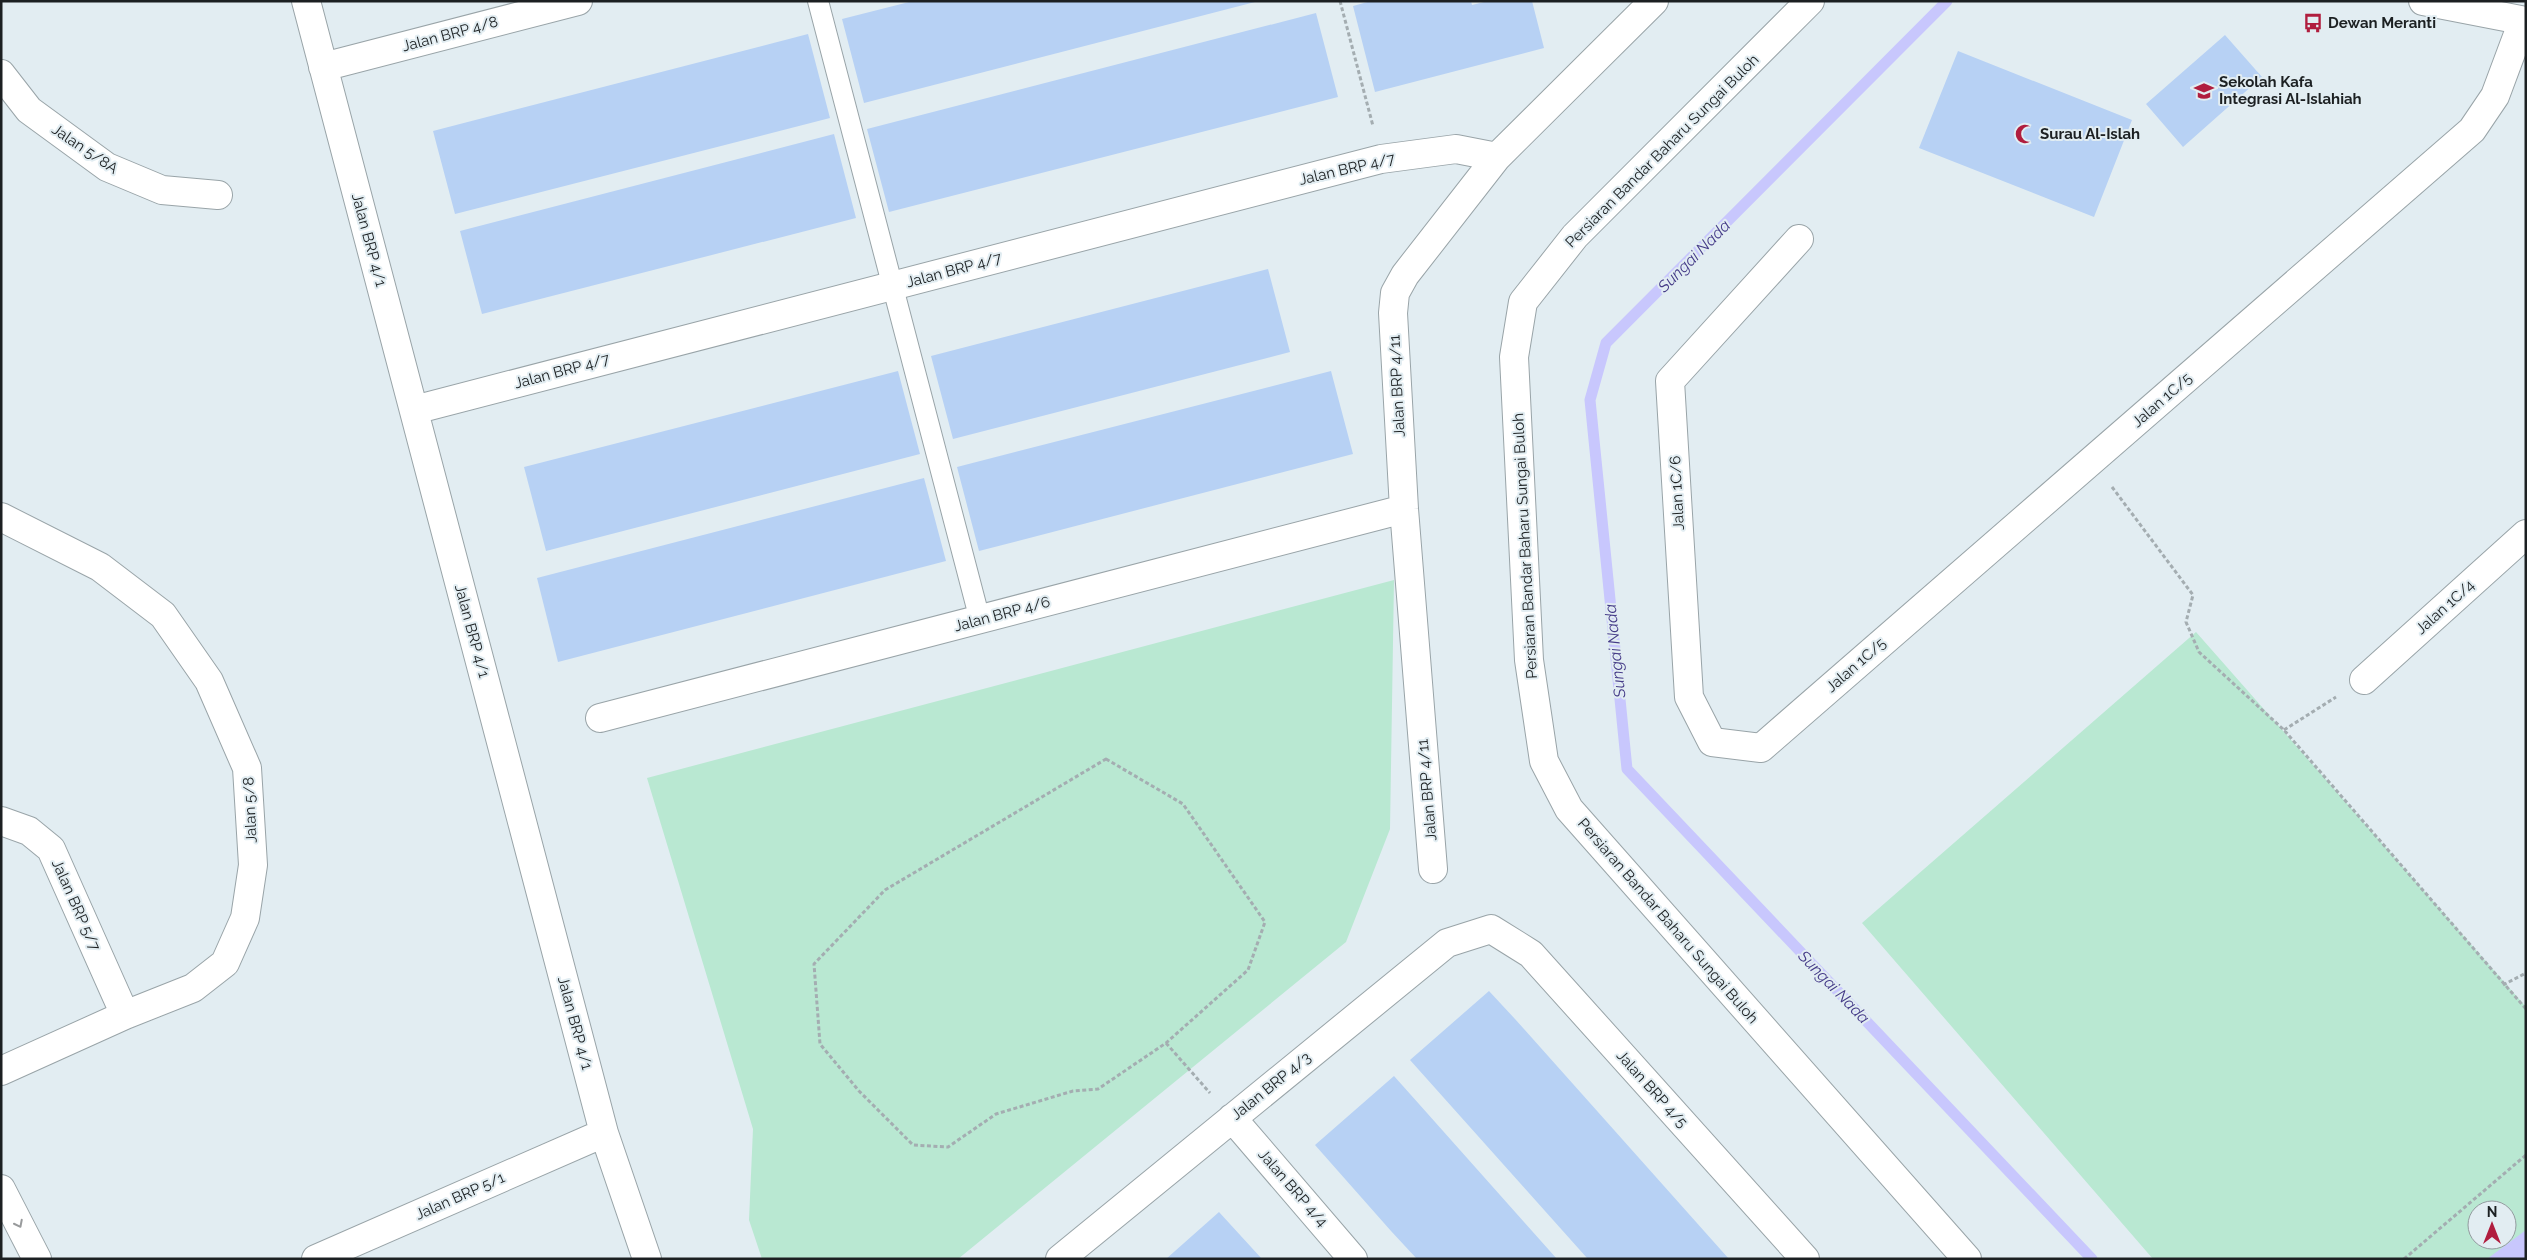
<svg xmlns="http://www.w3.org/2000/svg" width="2527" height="1260" font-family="Raleway,sans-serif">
	<rect width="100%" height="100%" fill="#e2edf2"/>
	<path fill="#b9e8d2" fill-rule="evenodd" d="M1394,580l-4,249 -44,113 -388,317h-196l-13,-39 4,-91 -106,-351z
		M2196,632l330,375v252h-373l-291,-336zM2477,1210h30v30h-30z"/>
	<path fill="#c8c7fd" d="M2526,1230v29h-39z"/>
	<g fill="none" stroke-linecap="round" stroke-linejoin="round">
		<path stroke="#c8c7fd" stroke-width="11" d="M1947,1l-341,342 -16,57 37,369 465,490"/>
	</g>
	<path fill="#b7d1f4" d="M913,1h342v1l-391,101 -22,-84z
		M1371,1h100l1,4 16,-4h44l12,47 -169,44 -22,-86z
		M1316,13l22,84 -449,115 -22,-83z
		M808,34l22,84 -375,96 -22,-83z
		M2225,35l37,42 -79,70 -37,-43z
		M1958,51l174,69 -38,97 -175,-69z
		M834,134l22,84 -374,96 -22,-83z
		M1268,269l22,83 -337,87 -22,-83z
		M898,371l22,83 -374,97 -22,-84z
		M1331,371l22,83 -374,97 -22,-84z
		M924,478l22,83 -388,101 -21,-84z
		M1489,991l26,28 214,240 -142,-1 -177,-198z
		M1394,1076l25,28 138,155h-140l-26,-28 -76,-86z
		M1219,1212l43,47h-96z"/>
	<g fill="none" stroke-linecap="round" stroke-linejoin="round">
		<defs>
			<path id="lane" d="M818,1l162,619"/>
			<path id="street" d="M306,1l298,1132 43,126
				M323,67l255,-66
				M1,74l28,36 78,57 55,23 56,5
				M1799,239l-129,142 19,316 23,45 49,6 711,-618 23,-34 28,-75
				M414,410l967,-251 75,-10 41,8
				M1,517l99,50 63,48 46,66 38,87 6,97 -8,53 -20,45 -32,25 -68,27 -124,56
				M2364,680l162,-146
				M600,718l804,-209
				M1,821l28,10 22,18 74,166
				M1433,869l-29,-360 -11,-196 2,-20 10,-18 92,-118 157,-156
				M1232,1118l121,141
				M1,1189l36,70
				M316,1259l288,-126
				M1060,1259l387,-316 44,-14 40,25 274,305"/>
			<path id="secondary" d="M1810,1l-235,235 -52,66 -9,55 15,303 15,101 25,48 398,450
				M2423,1l103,20"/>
		</defs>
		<use href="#lane" stroke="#99a4a8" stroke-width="22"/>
		<use href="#street" stroke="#99a4a8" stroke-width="30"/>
		<use href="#secondary" stroke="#99a4a8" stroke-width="30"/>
		<path stroke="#a4adb1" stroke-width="3" stroke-dasharray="4 2.5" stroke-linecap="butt" d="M1340,1l33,125
			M2112,487l81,108 -7,27 13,30 85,78 242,279
			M2284,730l52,-33
			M1106,759l77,45 82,118 -17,48 -82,73 -68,46 -25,2 -77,23 -48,33 -35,-2 -54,-54 -39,-47 -6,-80 71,-74z
			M2503,985l23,-12
			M1166,1043l44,50
			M2404,1259l122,-104"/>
		<use href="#lane" stroke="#fff" stroke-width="20"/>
		<use href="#street" stroke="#fff" stroke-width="28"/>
		<use href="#secondary" stroke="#fff" stroke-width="28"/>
	</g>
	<defs><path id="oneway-chevron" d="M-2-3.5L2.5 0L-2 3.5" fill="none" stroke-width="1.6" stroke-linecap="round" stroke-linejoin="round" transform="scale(1.25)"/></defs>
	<use stroke="#999b9c" href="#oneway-chevron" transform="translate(19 1224) rotate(63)"/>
	<defs>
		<symbol id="bus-bare" viewBox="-9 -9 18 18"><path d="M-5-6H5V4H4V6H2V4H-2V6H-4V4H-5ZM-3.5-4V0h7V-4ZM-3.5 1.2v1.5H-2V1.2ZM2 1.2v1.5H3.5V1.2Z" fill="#b01d3e" stroke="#e2edf2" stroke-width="2.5" paint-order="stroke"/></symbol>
		<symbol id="school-bare" viewBox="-9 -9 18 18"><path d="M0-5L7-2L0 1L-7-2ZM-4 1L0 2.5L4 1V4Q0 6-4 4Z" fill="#b01d3e" stroke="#e2edf2" stroke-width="2.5" paint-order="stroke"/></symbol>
		<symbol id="mosque-bare" viewBox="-9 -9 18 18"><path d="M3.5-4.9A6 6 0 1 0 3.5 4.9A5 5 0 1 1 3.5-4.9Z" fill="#b01d3e" stroke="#e2edf2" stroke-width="2.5" paint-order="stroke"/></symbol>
	</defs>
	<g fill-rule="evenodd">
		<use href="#bus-bare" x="2299" y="9" width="28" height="28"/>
		<use href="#school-bare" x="2190" y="77" width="28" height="28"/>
		<use href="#mosque-bare" x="2011" y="120" width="28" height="28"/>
	</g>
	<g text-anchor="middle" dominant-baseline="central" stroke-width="4" stroke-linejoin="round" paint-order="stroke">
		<g font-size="15" font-weight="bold" fill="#1c2022" stroke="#e2edf2" text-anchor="start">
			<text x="2328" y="23">Dewan Meranti</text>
			<text x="2219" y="82">Sekolah Kafa<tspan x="2219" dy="17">Integrasi Al-Islahiah</tspan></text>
			<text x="2040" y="134">Surau Al-Islah</text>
		</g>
		<g font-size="15" fill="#1c2022" stroke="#e2edf2">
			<text transform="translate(450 34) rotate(-15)">Jalan BRP 4/8</text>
			<text transform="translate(85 149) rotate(34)">Jalan 5/8A</text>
			<text transform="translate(1662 151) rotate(-45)">Persiaran Bandar Baharu Sungai Buloh</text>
			<text transform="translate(1347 169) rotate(-13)">Jalan BRP 4/7</text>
			<text transform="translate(369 240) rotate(75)">Jalan BRP 4/1</text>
			<text transform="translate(954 270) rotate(-15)">Jalan BRP 4/7</text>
			<text transform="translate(562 371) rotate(-15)">Jalan BRP 4/7</text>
			<text transform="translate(1397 386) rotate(-93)">Jalan BRP 4/11</text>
			<text transform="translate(2162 400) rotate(-41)">Jalan 1C/5</text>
			<text transform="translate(1677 493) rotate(-93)">Jalan 1C/6</text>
			<text transform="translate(1525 546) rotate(-93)">Persiaran Bandar Baharu Sungai Buloh</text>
			<text transform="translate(2445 607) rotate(-42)">Jalan 1C/4</text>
			<text transform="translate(1002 614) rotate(-15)">Jalan BRP 4/6</text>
			<text transform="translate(472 631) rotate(75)">Jalan BRP 4/1</text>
			<text transform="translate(1856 665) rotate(-41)">Jalan 1C/5</text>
			<text transform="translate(1427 790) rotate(-95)">Jalan BRP 4/11</text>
			<text transform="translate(250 810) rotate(-93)">Jalan 5/8</text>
			<text transform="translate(76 905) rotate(66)">Jalan BRP 5/7</text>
			<text transform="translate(1668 921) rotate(49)">Persiaran Bandar Baharu Sungai Buloh</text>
			<text transform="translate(575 1023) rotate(75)">Jalan BRP 4/1</text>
			<text transform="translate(1271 1086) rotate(-39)">Jalan BRP 4/3</text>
			<text transform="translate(1652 1089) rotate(48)">Jalan BRP 4/5</text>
			<text transform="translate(1293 1188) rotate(49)">Jalan BRP 4/4</text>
			<text transform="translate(460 1196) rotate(-24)">Jalan BRP 5/1</text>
		</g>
		<g font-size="16" font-style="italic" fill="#453b88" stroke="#e2edf2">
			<text transform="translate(1694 256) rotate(-45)">Sungai Nada</text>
			<text transform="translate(1615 651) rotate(-96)">Sungai Nada</text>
			<text transform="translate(1834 987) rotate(46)">Sungai Nada</text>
		</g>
	</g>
	<rect width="2527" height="1260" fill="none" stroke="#1c2022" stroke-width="5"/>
	<g transform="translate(2492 1225)"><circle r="24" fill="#e2edf2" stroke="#939b9f"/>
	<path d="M0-4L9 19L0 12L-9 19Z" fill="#b01d3e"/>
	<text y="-8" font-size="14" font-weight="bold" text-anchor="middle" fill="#1c2022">N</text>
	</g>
</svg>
